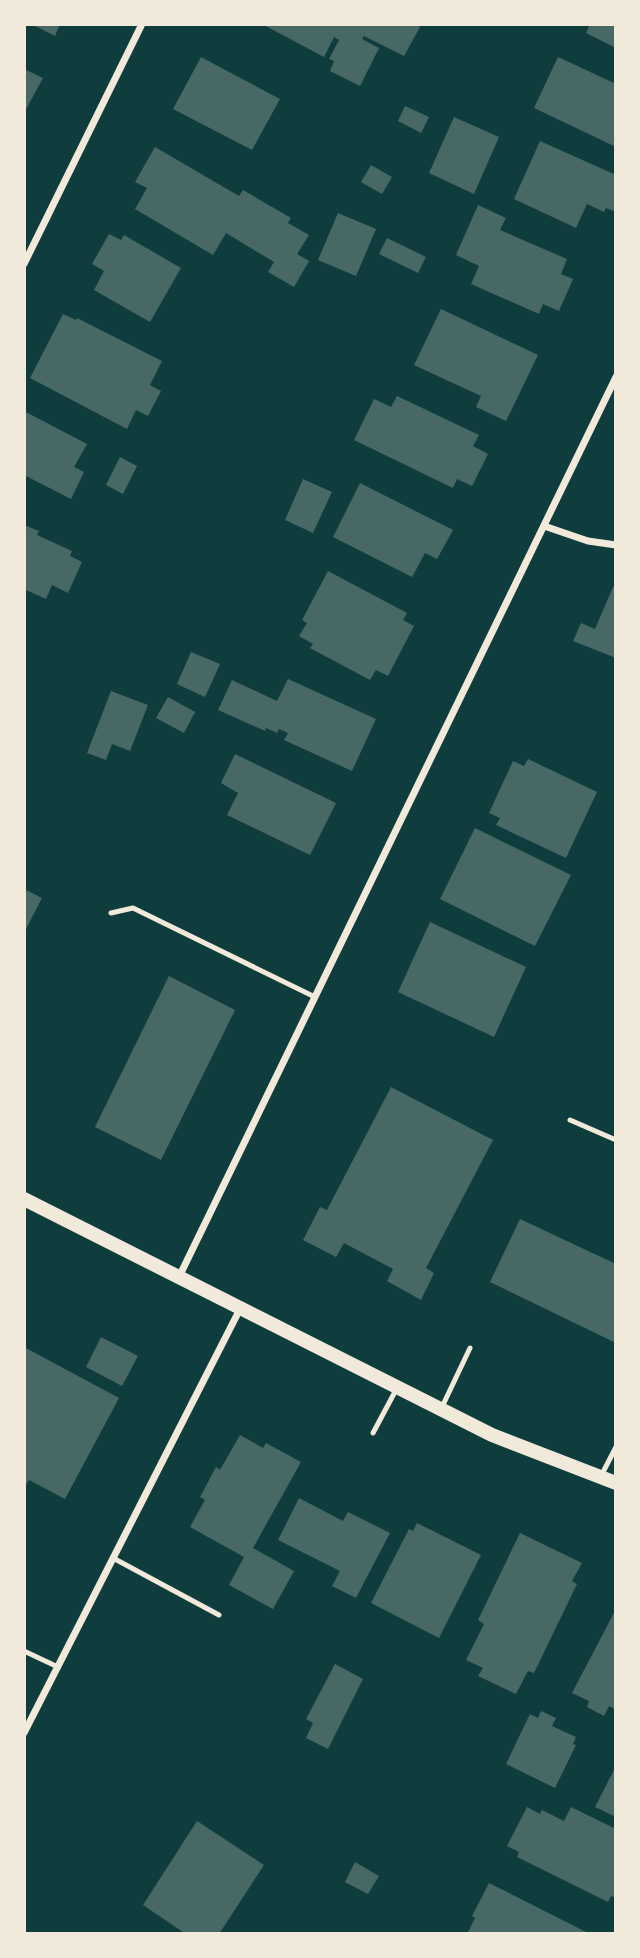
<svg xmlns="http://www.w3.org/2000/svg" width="640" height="1958" font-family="Poppins,sans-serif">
	<rect width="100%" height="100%" fill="#0f3d3e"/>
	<path fill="#486865" d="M31,24h29l-5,12z
		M262,24h154l4,3 -16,29 -40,-20 -2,3 17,9 -19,38 -30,-15 4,-10 -5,-2 10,-19 -5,-3 -10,20z
		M590,24h26v24l-30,-15z
		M201,57l79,42 -28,51 -79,-41z
		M558,57l58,27v63l-82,-39z
		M24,69l19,9 -19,35z
		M405,106l24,11 -8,16 -23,-12z
		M454,117l45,20 -25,57 -45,-21z
		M540,141l76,34v37l-10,-4 -2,4 -17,-8 -11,24 -62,-29z
		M155,147l84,49 4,-6 48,28 -3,5 21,12 -12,19 12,7 -15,26 -26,-15 6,-10 -48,-29 -13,22 -78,-46 12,-21 -12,-6z
		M371,165l21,12 -10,17 -21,-12z
		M478,205l28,13 -6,12 67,29 -6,15 12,5 -14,32 -16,-7 -4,10 -68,-30 8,-18 -23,-11z
		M338,213l38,16 -20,47 -38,-16z
		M109,234l12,6 3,-5 57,33 -31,54 -56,-32 10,-19 -12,-7z
		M387,238l39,19 -8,16 -39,-19z
		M441,309l97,46 -32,66 -30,-14 5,-11 -67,-31z
		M63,314l13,6 1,-2 85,43 -12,24 11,6 -13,25 -12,-6 -9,19 -97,-51z
		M397,396l82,39 -6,11 15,8 -16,32 -15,-7 -4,9 -99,-48 20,-41 17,8z
		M24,411l63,33 -13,23 10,5 -13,27 -47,-24z
		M120,457l17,9 -14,28 -17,-9z
		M303,479l29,13 -19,41 -28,-13z
		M360,483l93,47 -16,29 -12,-6 -13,24 -79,-40z
		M24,525l15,6 -2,4 35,16 -2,5 12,6 -14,31 -16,-8 -6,14 -22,-10z
		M328,571l79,42 -4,7 11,6 -26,50 -12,-6 -6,10 -60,-32 3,-4 -14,-8 8,-13 -5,-3z
		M613,587l3,1v70l-43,-17 8,-18 14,6z
		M191,652l29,12 -15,33 -28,-13z
		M288,679l88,40 -24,52 -68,-31 4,-7 -9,-4 -2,4 -11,-5 -1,3 -47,-21 14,-30 45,21z
		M111,691l37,14 -18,46 -18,-7 -6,16 -19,-7z
		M168,697l27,15 -11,21 -28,-15z
		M235,754l101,49 -26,52 -83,-40 11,-22 -17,-10z
		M528,759l69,33 -31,66 -70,-33 4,-7 -11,-5 24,-52 11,5z
		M475,828l96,47 -36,71 -95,-47z
		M24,889l18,9 -18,35z
		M430,922l96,45 -32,70 -96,-45z
		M169,976l66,34 -74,150 -66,-33z
		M391,1087l102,53 -67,128 8,5 -13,27 -34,-19 6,-12 -49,-26 -8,14 -33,-17 17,-33 7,3z
		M520,1219l96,45v79l-126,-61z
		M101,1337l37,19 -16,30 -36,-19z
		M24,1347l95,51 -54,101 -36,-19 -5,8z
		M240,1435l23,13 3,-5 35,19 -48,86 41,23 -21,38 -44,-24 15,-28 -54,-30 15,-27 -5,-3 16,-30 4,3z
		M299,1498l44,23 5,-9 42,21 -34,65 -24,-12 8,-15 -62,-31z
		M417,1523l64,32 -42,83 -68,-35 38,-74 4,2z
		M520,1533l62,30 -10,18 5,3 -43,89 -6,-2 -12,23 -38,-18 5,-8 -17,-8 18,-36 -6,-4z
		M616,1609v101l-7,-4 -5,10 -17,-9 2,-6 -17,-8z
		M335,1664l28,15 -35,70 -22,-11 7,-15 -7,-4z
		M541,1711l15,7 -4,8 24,11 -3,7 3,1 -21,43 -49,-24 24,-50 8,4z
		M616,1766v51l-21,-10z
		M527,1807l13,7 2,-4 22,11 7,-14 45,22v69l-5,-2 -3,6 -91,-45 2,-5 -12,-6z
		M197,1821l67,44 -45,69h-33l-43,-29z
		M355,1862l24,14 -11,18 -23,-12z
		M489,1883l101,51h-123l8,-16 -3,-2z"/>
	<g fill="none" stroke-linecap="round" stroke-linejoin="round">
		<path stroke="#f1e9da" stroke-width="5" d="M111,913l22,-5 182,89
			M570,1120l46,20
			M442,1407l28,-59
			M373,1433l24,-45
			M601,1476l15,-29
			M113,1558l106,57
			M24,1651l34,16"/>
		<path stroke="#f1e9da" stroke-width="7" d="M24,264l118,-240
			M544,526l44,15 28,4
			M179,1277l437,-900
			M24,1733l216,-424"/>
		<path stroke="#f1e9da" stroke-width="14" d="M24,1199l468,236 124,48"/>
	</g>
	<rect width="640" height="1958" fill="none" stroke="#f1e9da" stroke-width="52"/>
</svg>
